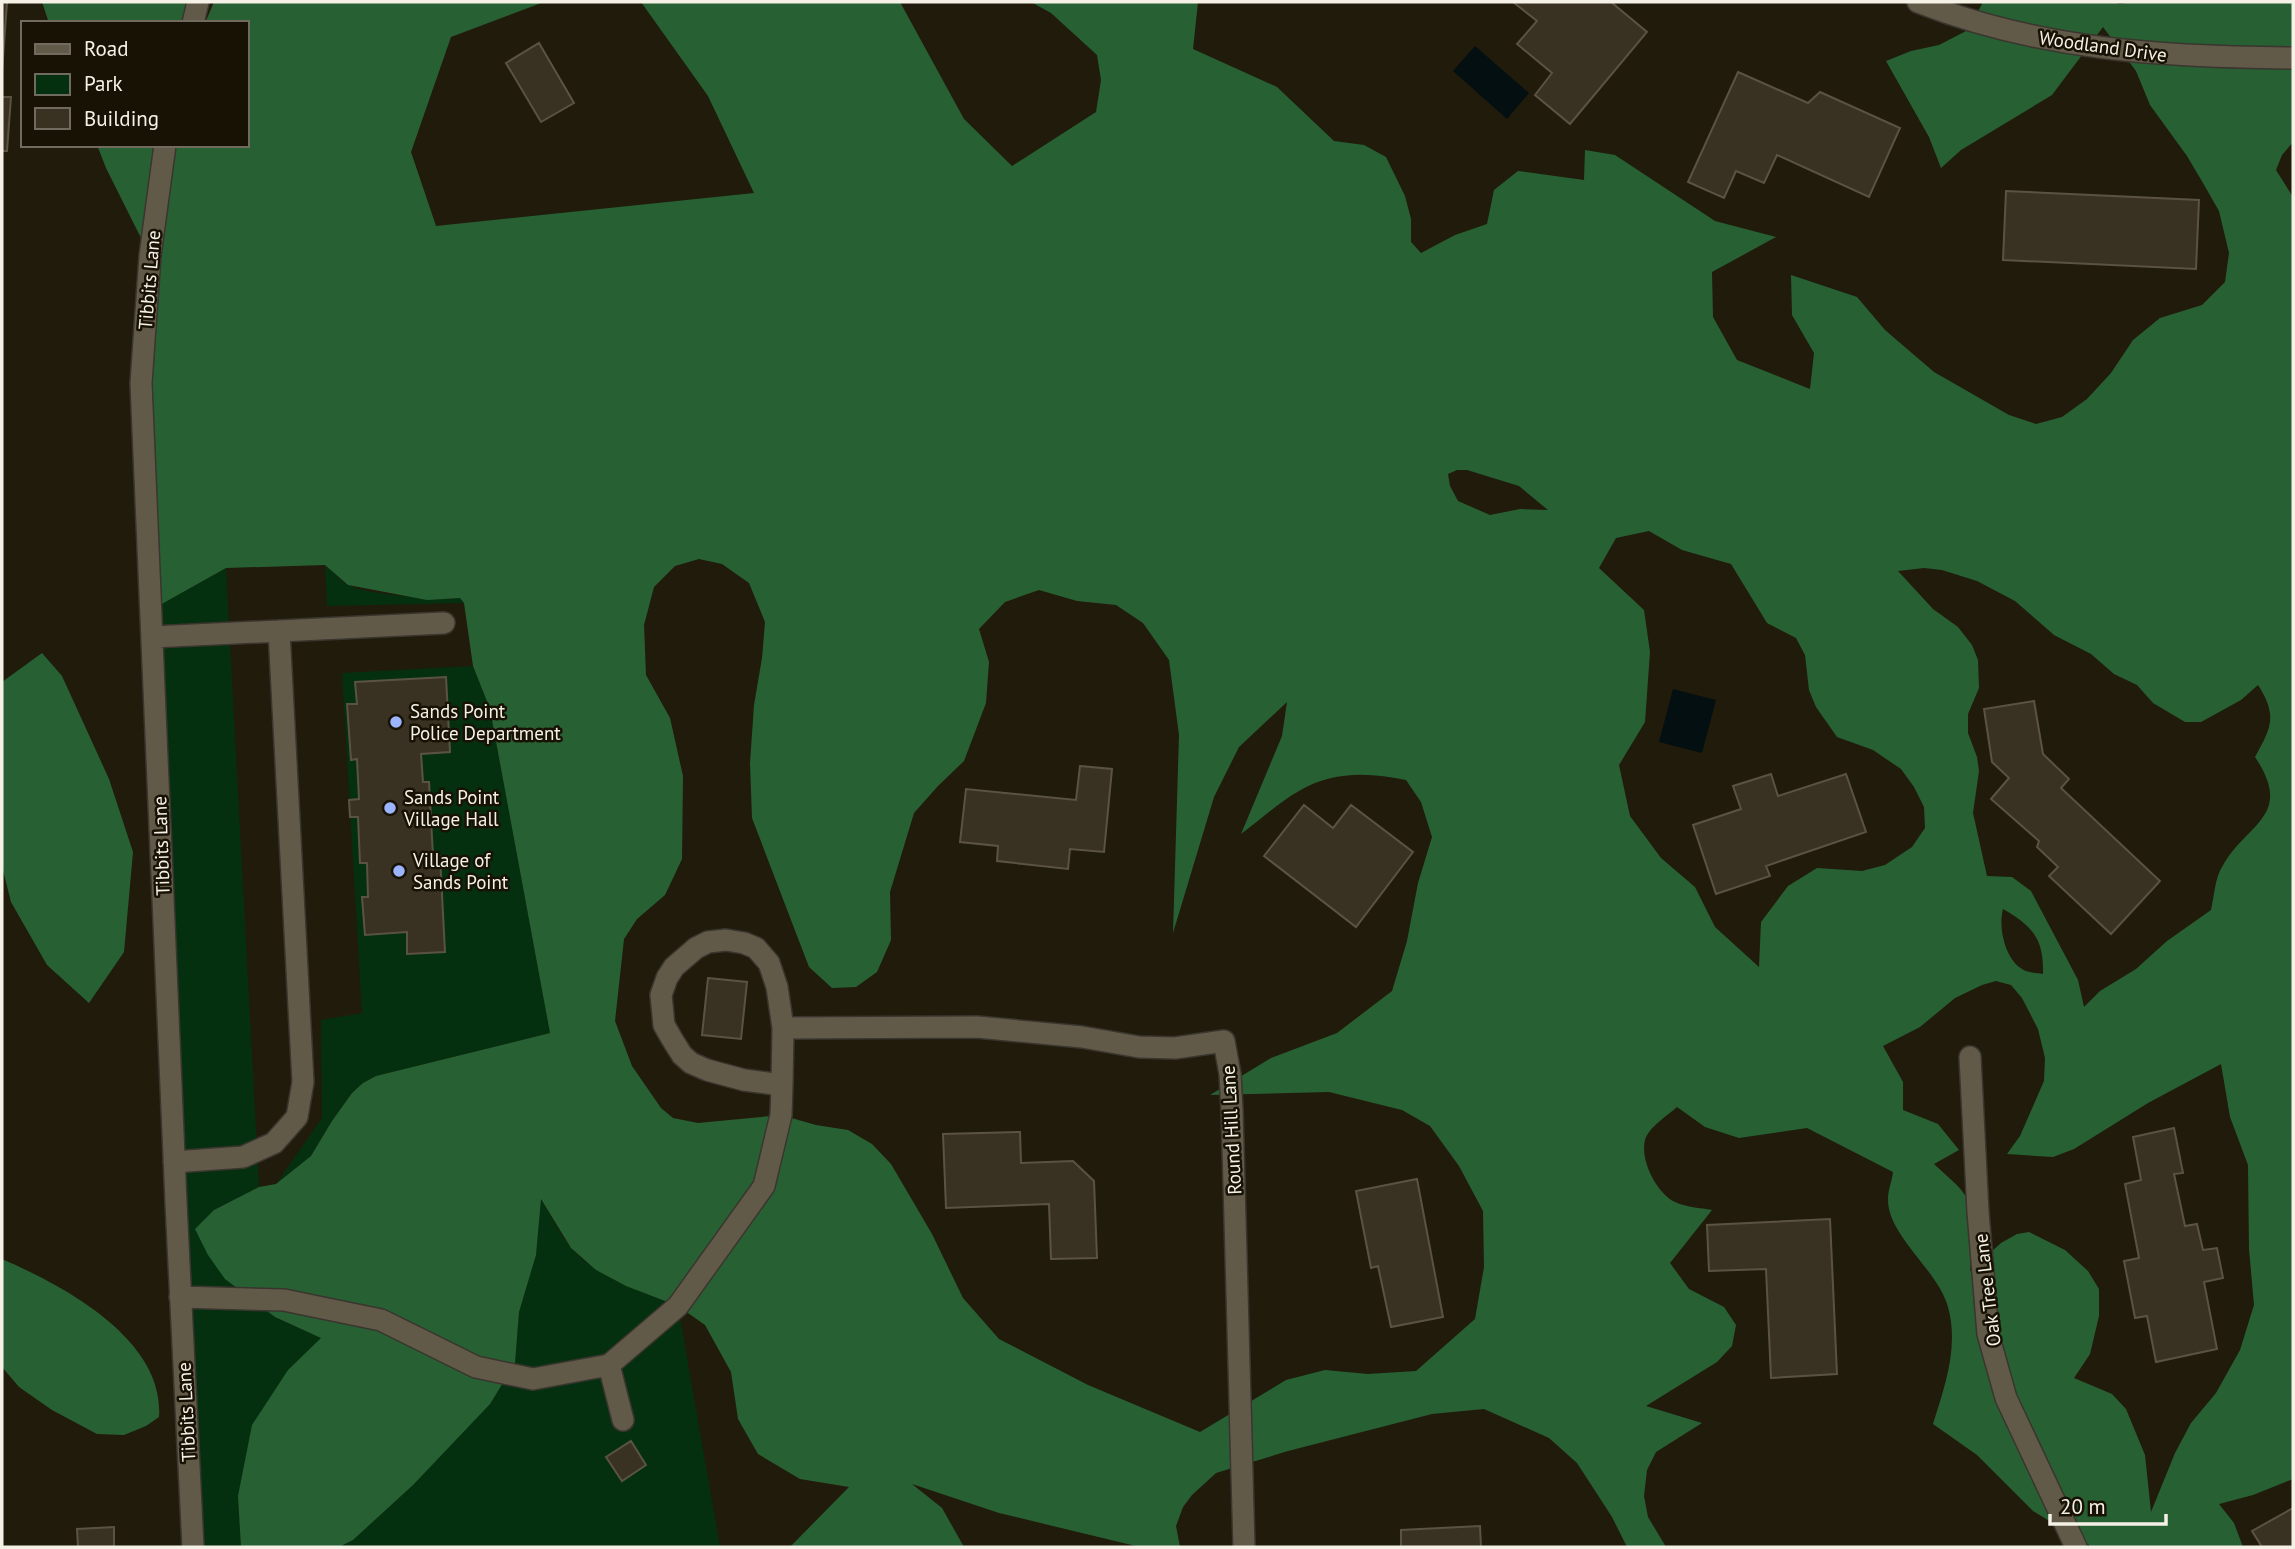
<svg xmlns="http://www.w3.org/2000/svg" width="2295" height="1549" font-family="'PT Sans',sans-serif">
	<rect width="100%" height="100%" fill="#211b0b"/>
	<path fill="#053010" d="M325,565c7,6 14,14 21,19 15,10 95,17 114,14l4,5 -137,3z
		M226,568l33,619 -45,23 61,107 47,21 -34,32 -50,126 3,51h-47l-43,-937z
		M473,666l17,43 60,324 -174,43 -13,7 -11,10 -20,28 -21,35 -35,28 46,-66 -1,-98 41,-7 -20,-340z
		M540,1198c11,16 20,37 32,51 28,30 69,43 106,57l42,241h-381l14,-7 60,-55 102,-122 4,-51 17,-57z"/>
	<path fill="#276133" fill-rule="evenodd" d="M42,2h149l-4,21h-138z
		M214,2h330l-93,35 -40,115 25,74 318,-33 -46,-97 -67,-94h259l64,117 48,47 84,-54 5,-32 -4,-25 -46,-42 -20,-11h167l-5,47 84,38 57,54 30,4 22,12 19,39 6,23v23l10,11 34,-18 32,-11 7,-34 24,-19 66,9 1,-30 30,5 100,66 61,16 -64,35 1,45 24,43 73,29 4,-36 -22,-38 -1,-40 66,22 28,33 49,42 75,43 27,9 26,-7 25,-18 24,-26 22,-33 27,-22 42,-13 23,-23 4,-29 -10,-42 -16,-28 -16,-27 -37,-51 -14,-34 -33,-44 -51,68 -91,55 -20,18 -12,-31 -43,-76 25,-10 28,-6 29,-15 15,-28h132l4,2 18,-2h156v140l-11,13 -6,15 17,27v1282l-40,16 -34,9 15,19 9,24h-154v-2l-56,-34 -56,-56 -44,-31c12,-38 26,-78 15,-117 -10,-37 -61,-72 -60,-108 0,-9 4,-18 5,-27l-86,-44 -68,10 -34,-11 -28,-20c-9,8 -26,19 -31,30 -8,20 10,56 29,65 10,5 26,6 37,8l-42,53 19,26 35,18 12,18 -4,21 -15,16 -71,44 56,17 -46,29 -9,18 -3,26 4,21 18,30h-39l-15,-30 -35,-54 -28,-25 -65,-29 -52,5 -144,37 -72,22 -24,22 -9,12 -7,19 4,21h-40l-141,-34 -87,-29 30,24 22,39h-174l59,-60 -49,-8 -42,-25 -20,-35 -7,-47 -26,-47 -27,-19 -52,-20 -30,-16 -25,-22 -30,-49 -5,56 -17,57 -4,51 -25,41 -77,81 -60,55 -14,7h-98l-3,-51 14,-71 36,-55 33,-32 -46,-21 -50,-38 -17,-24 -13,-26 19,-19 45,-23 17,-3 35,-28 21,-35 20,-28 11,-10 13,-7 174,-43 -60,-324 -17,-43 -9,-63 -4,-5 -33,2 -79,-15 -23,-20 -99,3 -75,42 -1,-354 -44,-88 -9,-23h150v-122h-42zM1457,470h10l52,16 29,24 -28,-1 -30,6 -32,-14 -8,-15 -2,-12zM1649,531l33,19 49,14 36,59 29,15 9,17 4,35 7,17 21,30 36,13 28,19 13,18 10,20 1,21 -13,19 -27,18 -23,6 -45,-3 -29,18 -27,36 -2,45 -44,-40 -20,-40 -34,-29 -31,-42 -11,-51 26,-43 5,-70 -6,-42 -45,-42 17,-30zM699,559l23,5 27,19 16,39 -3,36 -8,47 -4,58 2,55 57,149 23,21 24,-1 21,-15 14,-32 -1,-48 24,-79 24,-27 26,-25 22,-58 3,-41 -10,-33 26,-27 34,-12 38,11 39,4 27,18 26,37 10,75 -6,198 41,-136 25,-50 48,-45 -5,34 -41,98c19,-14 37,-31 58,-43 32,-20 71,-19 107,-11l15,22 11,35 -14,46 -11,58 -15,50 -55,42 -66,25 -61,37 119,-3 73,18 28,16 29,40 24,45 1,56 -9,52 -59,52 -48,3 -43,-4 -39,10 -86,52 -112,-47 -89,-46 -36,-41 -31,-64 -41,-70 -19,-20 -24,-14 -32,-5 -35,-10 -83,8 -25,-5 -12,-10 -29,-42 -17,-45 9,-82 13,-20 28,-24 17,-36 1,-83 -13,-58 -24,-43 -2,-50 10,-38 21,-21zM1924,568l18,2 35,11 38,20 39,34 37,19 23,20 23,11 16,18 32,19h16l40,-22 17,-15c20,31 13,43 -3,72 40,60 -9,66 -33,110 -7,11 -8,30 -11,43l-44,31 -31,28 -36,22 -16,16 -6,-27 -47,-89 -19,-14 -25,-1 -14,-63 6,-42 -2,-14 -9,-24v-19l11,-26 -1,-28 -6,-15 -14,-18 -25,-18 -35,-38zM2003,909c29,17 41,29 40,65 -6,-1 -16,-1 -21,-5 -17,-10 -24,-42 -19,-60zM1996,981l15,4 11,13 16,31 7,29 -1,23 -24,55 -13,18 46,3 21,-8 74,-46 73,-39 9,53 18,48 1,84 5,56 -14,45 -24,43 -25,30 -16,30 -24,59 -6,-57 -19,-46 -14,-15 -38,-16 16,-24 9,-38v-27l-11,-18 -23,-21 -36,-18 -12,2 -16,9 -31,28c3,-25 9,-59 -8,-80 -8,-10 -19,-18 -28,-27l25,-14 -21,-26 -35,-14v-28l-20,-36 37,-19 35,-29 27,-13z
		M42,653l20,23 47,103 24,73 -9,100 -35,51 -42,-38 -36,-63 -9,-36v-184z
		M2,1259c60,26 163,80 157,158l-13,9 -22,9 -27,-1 -45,-24 -33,-23 -17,-20z"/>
	<path fill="#040f12" d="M1475,46l54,47 -22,26 -54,-48z
		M1673,689l43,11 -14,53 -43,-11z"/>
	<path fill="#393222" stroke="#5b5342" stroke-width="2" d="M2,2h5l-5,70z
		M1513,2h98l36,30 -77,92 -35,-29 17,-22 -35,-29 20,-23z
		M539,43l35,60 -33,19 -35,-59z
		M1738,72l70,31 12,-11 80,36 -31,69 -92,-42 -13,28 -28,-12 -12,27 -36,-16z
		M2,97h9l-4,54h-5z
		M2006,191l193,9 -3,69 -193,-9z
		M446,677l4,75 -29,2 2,28h6l4,74h7l5,96 -38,2v-22l-42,3 -3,-38h6l-1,-34h-7l-2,-46h-8l-1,-17 10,-1 -2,-40 -6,1 -4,-56h10l-2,-22z
		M2034,701l9,53 26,25 -8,9 99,93 -49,53 -62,-58 9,-9 -21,-20 2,-6 -48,-42 18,-21 -17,-16 -8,-53z
		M1080,766l32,3 -8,83 -34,-3 -2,20 -71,-8 1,-15 -38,-4 6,-53 110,11z
		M1771,774l7,22 68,-22 20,58 -100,34 4,10 -54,18 -23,-69 48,-16 -8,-23z
		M1304,805l29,23 18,-23 62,47 -57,75 -92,-71z
		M708,978l39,4 -6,57 -39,-4z
		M2174,1128l9,45 -9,1 11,52 12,-2 6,26 14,-2 6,30 -19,4 13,67 -61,13 -9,-46 -12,2 -11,-57 15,-3 -14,-74 16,-4 -8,-43z
		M1020,1132l1,31 52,-2 21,20 3,77 -46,1 -2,-55 -103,4 -3,-74z
		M1417,1179l26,138 -52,10 -13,-61 -7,2 -15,-77z
		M1830,1219l7,155 -66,4 -5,-109 -57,2 -2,-46z
		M631,1441l15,24 -24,16 -16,-24z
		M2293,1508v39h-31l-10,-16z
		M1480,1526l1,21h-80v-17z
		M114,1527v20h-36l-1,-18z"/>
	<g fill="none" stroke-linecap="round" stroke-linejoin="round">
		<defs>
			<path id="minor" d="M1918,2c122,48 246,55 375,56
				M193,23l5,-21
				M165,145l-15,111 -9,127 35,820 17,344
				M279,631l165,-8
				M152,637l127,-6 24,451 -6,35 -23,26 -31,14 -69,5
				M783,1028l194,-1 105,10 57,10 36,1 49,-7 6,33 2,36 12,437
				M1970,1057l8,155 10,122 18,64 70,149
				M180,1297l104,3 97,20 95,47 57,12 76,-14 69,-59 86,-120 17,-71 1,-30 1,-57 -6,-41 -8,-24 -13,-15 -12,-5 -18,-3 -18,2 -12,6 -22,19 -7,11 -6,17 3,30 8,14 10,16 9,8 16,7 37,10 38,5
				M609,1365l14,55"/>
		</defs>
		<use href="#minor" stroke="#3a352e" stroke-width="24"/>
		<use href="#minor" stroke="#625a49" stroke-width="21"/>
	</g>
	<g fill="#9bb4fd" stroke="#181204" stroke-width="2.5">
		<circle cx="396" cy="722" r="7"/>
		<circle cx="390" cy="808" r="7"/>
		<circle cx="399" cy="871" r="7"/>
	</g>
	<g text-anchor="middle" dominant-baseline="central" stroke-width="5" stroke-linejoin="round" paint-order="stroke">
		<g font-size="19" fill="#f5f1e6" stroke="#181204">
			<text transform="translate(2103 46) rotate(8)">Woodland Drive</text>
			<text transform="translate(149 280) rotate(-85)">Tibbits Lane</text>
			<text transform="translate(161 846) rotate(-92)">Tibbits Lane</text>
			<text transform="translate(1231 1130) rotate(-93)">Round Hill Lane</text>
			<text transform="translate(1987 1290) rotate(-97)">Oak Tree Lane</text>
			<text transform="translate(186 1412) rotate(-93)">Tibbits Lane</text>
		</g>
		<g font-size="19" fill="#f5f1e6" stroke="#181204" text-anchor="start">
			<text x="410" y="711">Sands Point<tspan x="410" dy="22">Police Department</tspan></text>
			<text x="404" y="797">Sands Point<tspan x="404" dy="22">Village Hall</tspan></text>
			<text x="413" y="860">Village of<tspan x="413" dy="22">Sands Point</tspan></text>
		</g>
	</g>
	<rect width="2295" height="1549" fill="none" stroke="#f5f1e6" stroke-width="7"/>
	<rect x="21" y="21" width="228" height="126" fill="#181204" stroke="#706b5e" stroke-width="2"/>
	<rect x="35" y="44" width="35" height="10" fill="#625a49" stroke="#706b5e" stroke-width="2"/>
	<text x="84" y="56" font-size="21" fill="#f5f1e6">Road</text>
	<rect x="35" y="74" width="35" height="21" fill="#053010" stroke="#706b5e" stroke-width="2"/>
	<text x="84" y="91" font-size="21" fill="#f5f1e6">Park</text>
	<rect x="35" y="108" width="35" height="21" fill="#393222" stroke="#706b5e" stroke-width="2"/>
	<text x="84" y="126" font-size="21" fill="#f5f1e6">Building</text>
	<path d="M2050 1514v10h116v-10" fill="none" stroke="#f5f1e6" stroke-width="3.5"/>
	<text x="2060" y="1514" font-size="21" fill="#f5f1e6" stroke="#181204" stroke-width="5" paint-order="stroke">20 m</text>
</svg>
